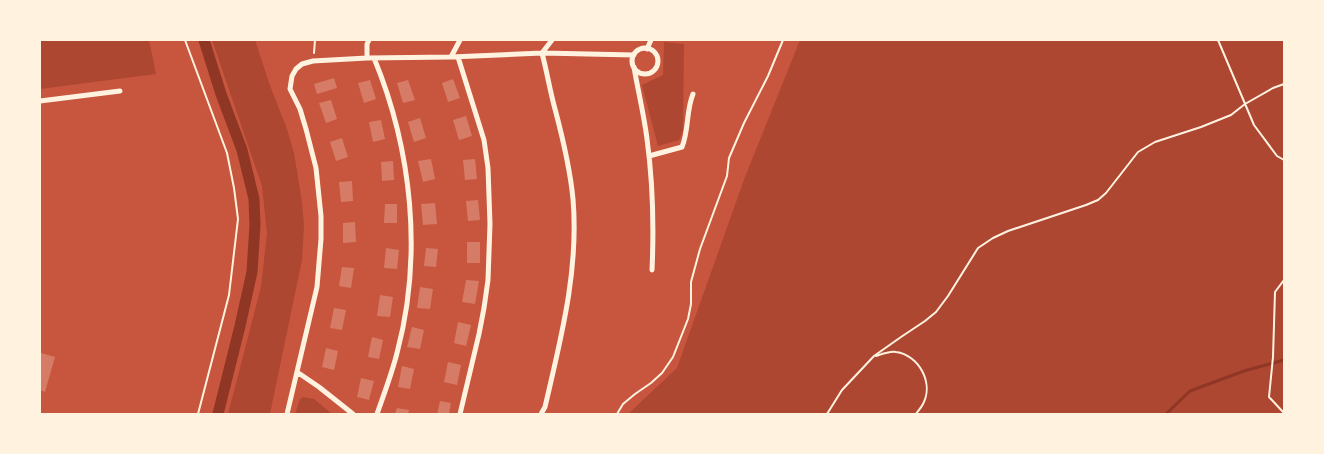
<svg xmlns="http://www.w3.org/2000/svg" width="1324" height="454" font-family="Commissioner,sans-serif">
	<rect width="100%" height="100%" fill="#c8553d"/>
	<path fill="#ae4732" d="M40,40h109l7,34 -116,15z
		M212,40h43l14,43 18,46 7,24 8,49 2,24 -2,34 -32,154h-42l33,-127 6,-54 -5,-47z
		M800,40h484v374h-656l49,-46 68,-191z
		M664,42l20,2 -1,86 -4,10 -21,6 -16,-61 21,-10z
		M303,397l11,2 18,15h-37l5,-15z"/>
	<g fill="none" stroke-linecap="round" stroke-linejoin="round">
		<path stroke="#8f3625" stroke-width="3" d="M1166,414l24,-23 54,-20 40,-11"/>
		<path stroke="#8f3625" stroke-width="11" d="M204,40l17,54 21,56 12,49 1,26 -3,47 -12,54 -22,88"/>
	</g>
	<path fill="#d67c66" d="M334,78l3,10 -20,6 -3,-10z
		M453,79l7,19 -12,4 -6,-19z
		M370,80l6,19 -12,4 -6,-20z
		M408,80l7,20 -12,3 -6,-20z
		M331,100l6,19 -11,4 -7,-20z
		M466,116l6,20 -13,4 -6,-20z
		M420,118l6,20 -12,4 -6,-20z
		M381,120l4,19 -12,3 -4,-20z
		M342,138l6,19 -12,4 -6,-19z
		M431,159l4,20 -12,3 -5,-21z
		M475,159l2,20 -12,1 -2,-20z
		M393,161l1,19 -12,1 -1,-19z
		M352,181l1,20 -12,1 -2,-20z
		M478,200l2,20 -12,1 -2,-20z
		M435,203l2,21 -14,1 -2,-21z
		M385,204h12v19h-13z
		M355,222l1,20 -13,1v-20z
		M467,242h13v21h-13z
		M386,248l13,2 -2,19 -13,-1z
		M426,248l12,1 -2,18 -12,-1z
		M342,267l12,1 -3,20 -12,-2z
		M466,280l13,1 -4,23 -13,-2z
		M420,287l13,2 -3,20 -13,-1z
		M380,295l13,2 -3,20 -13,-1z
		M334,308l12,2 -4,20 -12,-2z
		M458,322l13,3 -5,21 -12,-3z
		M412,327l12,3 -4,19 -13,-2z
		M372,337l11,3 -4,19 -11,-2z
		M326,348l12,3 -4,19 -12,-3z
		M41,353l14,4 -10,35 -5,-2v-33z
		M448,362l13,3 -4,20 -13,-3z
		M402,366l12,3 -4,20 -12,-2z
		M361,378l13,3 -5,19 -12,-3z
		M440,401l11,2 -2,11h-12z
		M397,408l12,2 -1,4h-13z"/>
	<g fill="none" stroke-linecap="round" stroke-linejoin="round">
		<path stroke="#fff3e0" stroke-width="2" d="M185,40l42,113 7,35 4,31 -9,76 -31,119
			M1218,40l36,85 23,31 7,4
			M314,53l1,-13
			M1284,280l-9,12 -2,65 -4,40 15,16
			M876,356c6,-2 14,-5 20,-4 23,3 38,31 27,52 -2,4 -5,7 -7,10
			M617,414l6,-10 12,-10 16,-11 11,-10 11,-16 15,-38 3,-15v-22l9,-33 27,-73 2,-18 15,-35 24,-47 15,-36
			M827,414l15,-24 32,-34 27,-19 24,-16 11,-9 12,-16 30,-48 15,-10 15,-7 78,-26 12,-5 8,-7 32,-41 17,-10 46,-15 30,-12 14,-11 28,-16 11,-4"/>
		<path stroke="#fff3e0" stroke-width="5" d="M632 61a13 13 0 1 1 26 0a13 13 0 1 1-26 0Z
			M647,49l4,-9
			M451,57l9,-17
			M458,57l26,83 4,28 2,56 -2,56 -4,28 -5,26 -19,80
			M367,58v-14l2,-4
			M374,58c38,92 49,198 23,295 -5,20 -13,41 -20,61
			M634,67c4,24 10,48 13,72 6,44 7,87 5,131
			M40,101l80,-10
			M649,156l33,-9c7,-17 4,-36 11,-53
			M297,372l22,15 34,27
			M287,414l30,-127 4,-48v-23l-5,-48 -10,-39 -6,-20 -10,-20 2,-13 4,-7 6,-5 11,-3 54,-3 84,-1 91,-4 92,2
			M541,414l4,-7c16,-69 34,-137 28,-208 -3,-31 -10,-60 -18,-90 -5,-18 -8,-37 -13,-56l10,-13"/>
	</g>
	<rect width="1324" height="454" fill="none" stroke="#fff3e0" stroke-width="82"/>
</svg>
